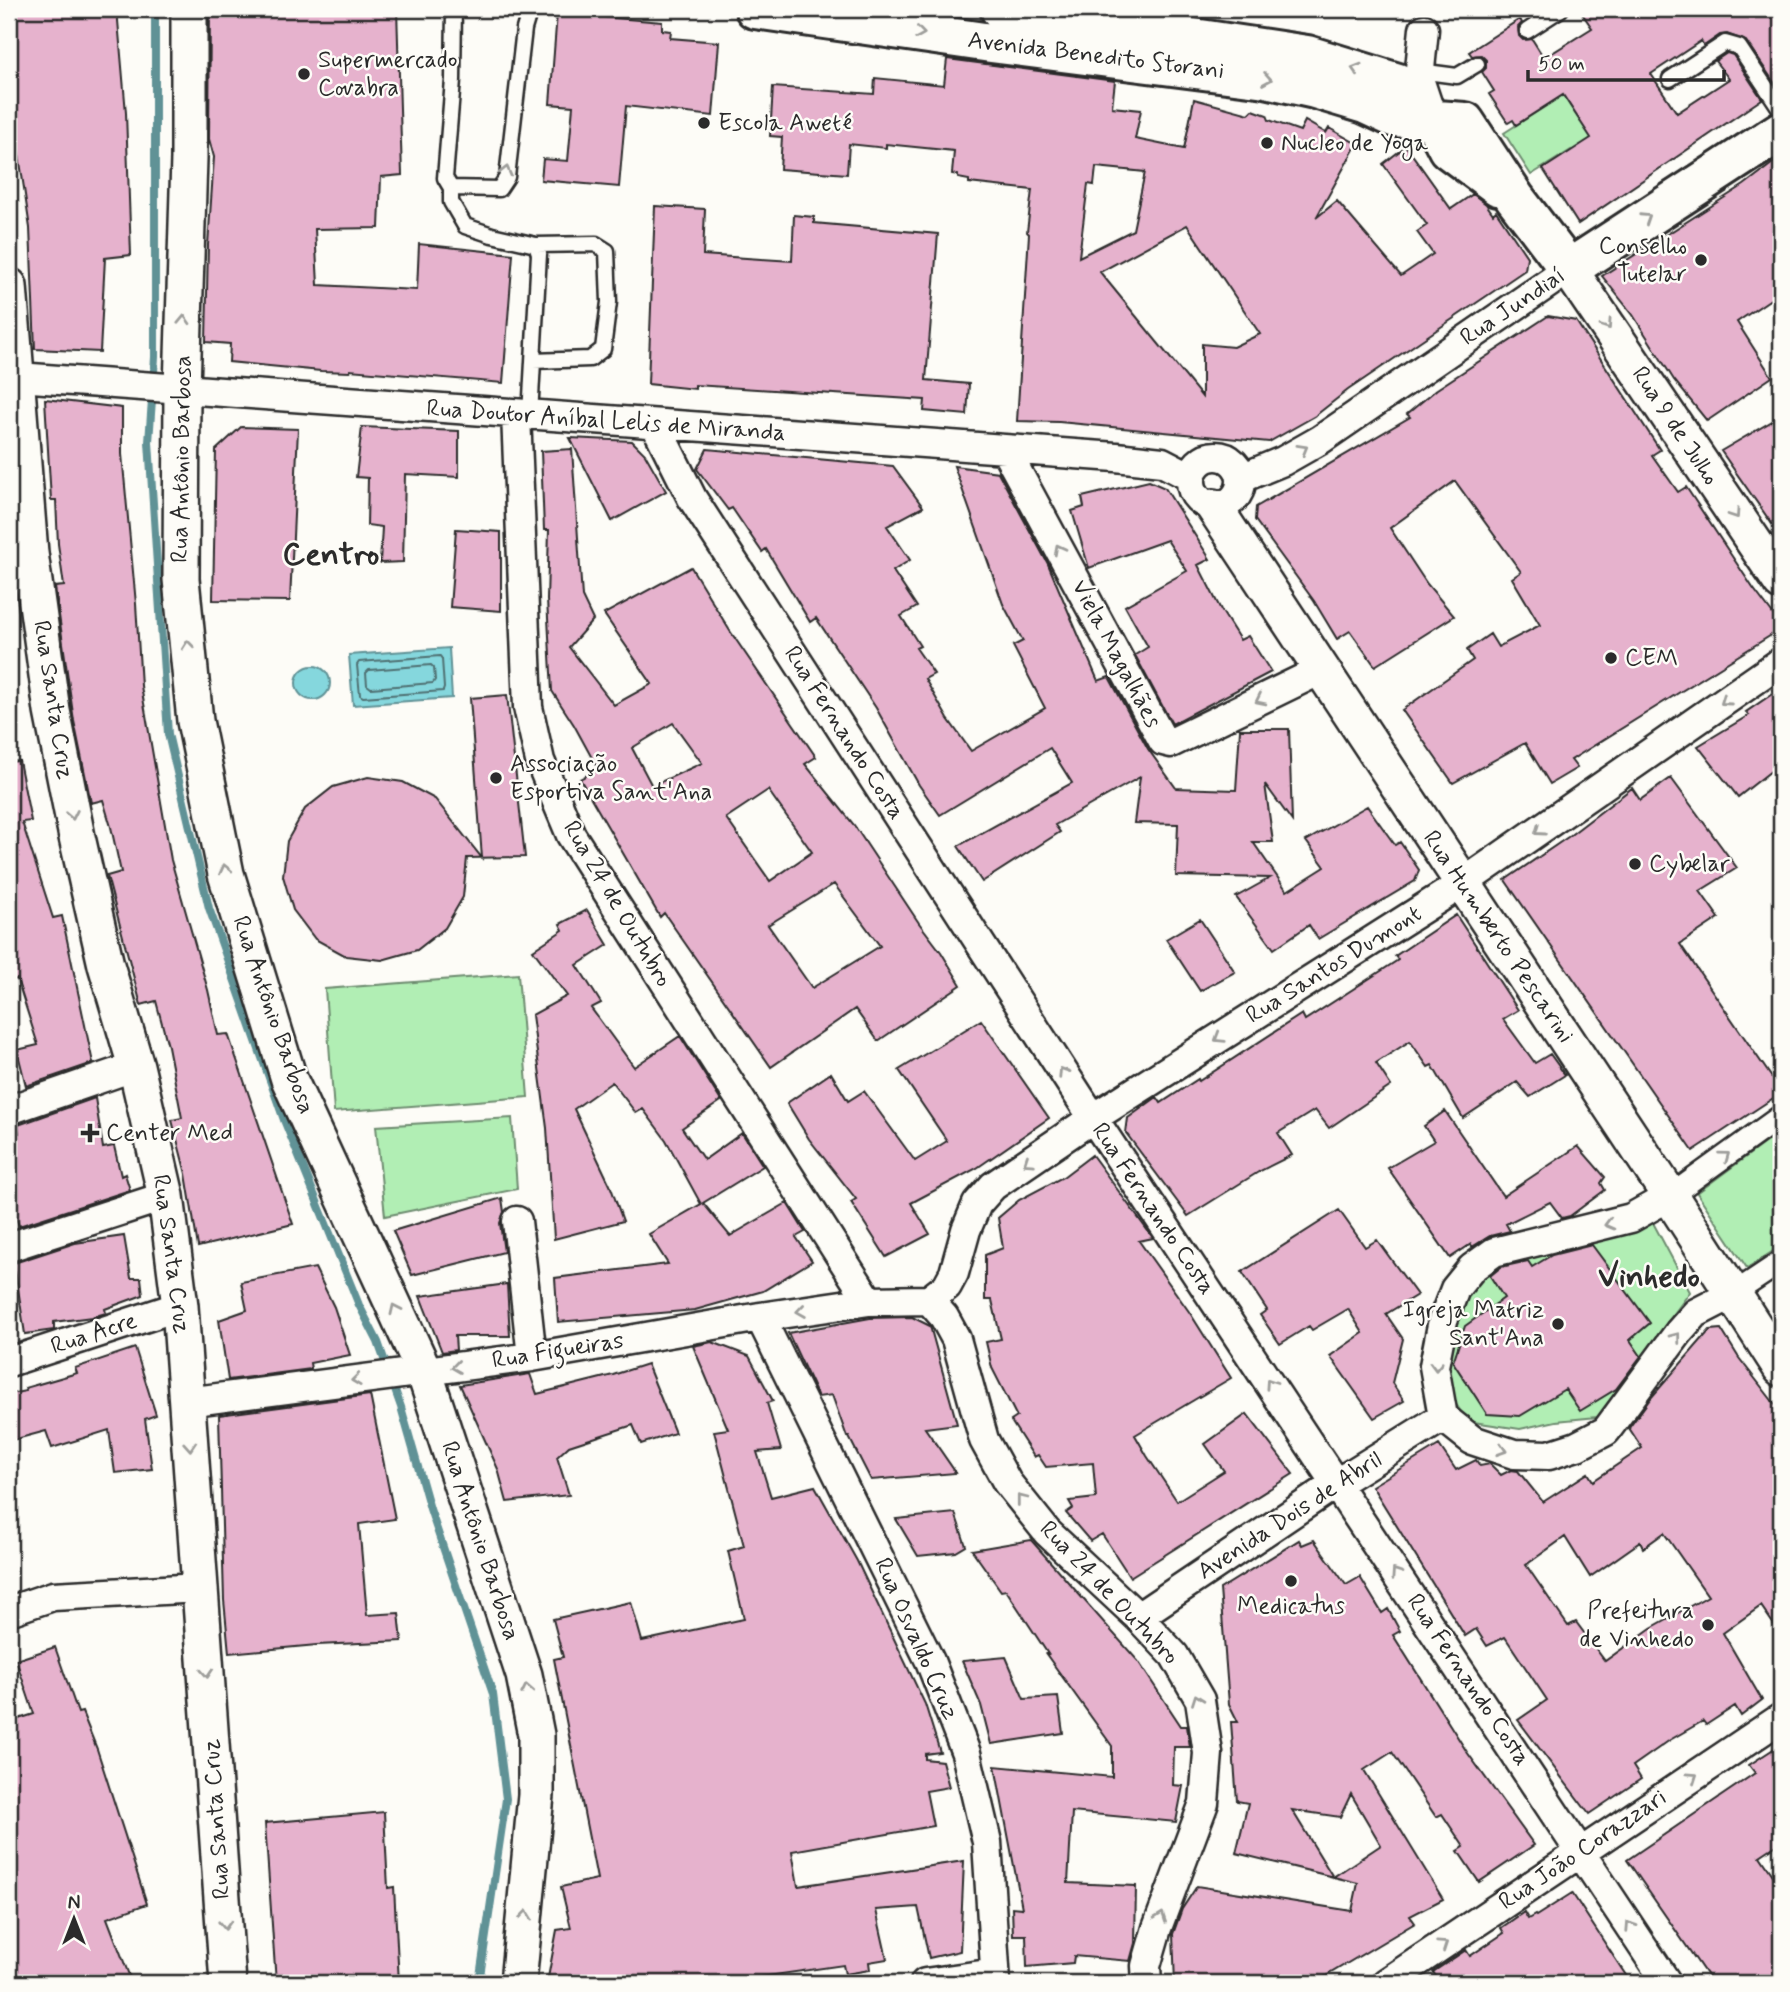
<svg xmlns="http://www.w3.org/2000/svg" width="1790" height="1992" font-family="Mynerve,sans-serif">
	<rect width="100%" height="100%" fill="#fdfcf7"/>
	<filter id="ink" filterUnits="userSpaceOnUse"><feTurbulence type="fractalNoise" baseFrequency=".0143" numOctaves="2"/><feDisplacementMap in="SourceGraphic" scale="14" xChannelSelector="R" yChannelSelector="G"/><feConvolveMatrix kernelMatrix="1 2 1 2 8 2 1 2 1" color-interpolation-filters="sRGB"/></filter>
	<g filter="url(#ink)">
		<path fill="#b1eeb4" stroke="#6e8c70" stroke-width="2" d="M1563,95l17,26 14,-9 15,23 -33,21 -5,-6 -40,25 -27,-42z
			M518,974l10,123 -194,15 -9,-123z
			M512,1118l5,71 -132,27 -9,-90z
			M1781,1131v115l-34,22 -50,-75z
			M1651,1219l39,73 -93,125 -41,4 -36,8 -53,-8 -13,-20 -14,-34 31,-86 29,-27z"/>
		<path fill="#85d7dd" stroke="#619296" stroke-width="2" d="M449,648l3,50 -99,7 -4,-50z
			M296 683a17 17 0 1 1 34 0a17 17 0 1 1-34 0Z"/>
		<g fill="none" stroke-linecap="round" stroke-linejoin="round">
			<path stroke="#4f7072" stroke-width="2" d="M440,656l2,3 2,29 -1,3 -80,6 -3,-2 -3,-30 2,-3z
				M431,665l3,3 1,12 -2,3 -62,5 -4,-3 -1,-12 3,-3z"/>
			<path stroke="#619296" stroke-width="8" d="M155,9v348l-6,85 19,292 41,174 75,212 75,185 19,37 23,65 29,102 63,185 13,105 -27,184"/>
		</g>
		<path fill="#e6b2cd" stroke="#2b2b2b" stroke-width="2" fill-rule="evenodd" d="M9,9h108l9,104 5,142 -26,3 -5,94 -65,-3 -5,-121 -21,-139z
			M210,9h187l5,166 -21,2 -2,51 -64,1 3,56 99,5 2,-46 94,10 -10,129 -153,-13v2l-29,-1 -92,-9 1,-18 -24,-2 2,-97 6,-88 -5,-18z
			M1579,9h28l5,8 12,-8h157v77l-3,2 -32,-47 -19,-7 -7,1 -16,11 -3,-5 -50,33 26,39 52,-34 -14,-18 12,-8 6,2 29,44 -184,125 -35,-55 48,-31 -28,-43 -47,30 -3,-5 -5,3 -19,-29 5,-3 -12,-19 4,-4v-8l-5,-5 -9,1 -3,-4 51,-33 2,4 -4,4 1,9 4,4 9,-1 12,19 48,-30z
			M557,13l105,9v8l9,1 -1,7 49,4 -6,74 -87,-10 -7,81 -78,-7 2,-21 25,2 5,-55 -23,-2z
			M947,59l168,22 -3,26 29,3 -6,29 49,10 10,-50 55,15 4,-4 14,5 2,5 31,11 5,-10 21,12 3,-5 28,16 -41,74 21,-17 64,75 32,-22 -16,-22 10,-7 -44,-61 23,-18 45,63 22,-15 13,10 7,10 3,-3 31,46 -2,13 -177,120 -33,26 -46,26 -210,-20 -42,-1 12,-187 -2,-2 5,-42 -63,-7v-3l-11,-2v-3l-6,-1 2,-23 -68,-7v4l-37,-4 -2,30 -67,-5 2,-32 -12,-1 3,-49 101,7 1,-16 69,7zM1096,167l49,5 -12,58 -54,27 9,-73 6,1zM1187,225l73,109 -27,13 -31,-3v53l-102,-125z
			M1781,157v135l-44,30 35,55 -65,44 -33,-41 -41,-65 -31,-39 142,-91z
			M655,206l50,3 -2,46 89,6 2,-46 20,2v6l124,11 -12,146 43,4 -2,31 -43,-4 1,-11 -230,-15v4l-47,-5z
			M1548,316l28,5 84,129 -8,5 26,37 8,-5 67,101 28,37v4l-210,131 6,8 -27,16 -25,-41 -72,40 -51,-73 71,-50 -6,-10 23,-16 8,13 42,-22 -28,-47 9,-6 -66,-91 -65,47 37,56 27,32 -79,50 -25,-35 -13,8 -23,-38 -59,-81 1,-13 154,-90 -3,-3 30,-25z
			M45,399l77,9v46l14,150 5,82 30,174 37,130 10,45 10,-1 65,190 -95,23 -12,-73 -14,-54 10,-2 -14,-72 -12,-45 -15,4 -34,-129 14,-4 -10,-45 -8,-27 -12,3 -17,-82 -19,-134 9,-1 -6,-42 -2,-44h-5z
			M1781,416v121l-60,-86z
			M241,427l57,2 -8,172 -77,-1 3,-150z
			M362,427l97,4v46l-54,-3 -2,88 -23,1 2,-36 -15,-2 1,-47 -12,-1z
			M570,438l62,3 13,13 21,37 -54,30z
			M572,449l10,148 11,23 -24,27 45,58 38,-21 -48,-70 87,-47 39,64 86,126 -11,7 49,61 65,98 22,29 20,33 -83,56 -23,-32 -84,58 -107,-154 -4,4 -80,-138 18,-10 -24,-44 -22,-34 -5,-91 2,-70h-5l-3,-79zM673,723l29,40 -50,23 -20,-38zM768,790l44,62 -42,29 -44,-63zM834,884l46,62 -68,42 -44,-63z
			M707,449l186,17 30,41 -36,19 23,34 -17,11 24,36 -16,9 19,30 -4,2 18,26 -9,5 23,40 23,32 74,-43 -32,-62 10,-5 -20,-37 -49,-138 44,6 50,92 50,117 11,-4 39,72 28,39 60,2 4,-61h49l3,92 -27,-37 8,58h-20l34,49 38,-24 -19,-26 61,-35 28,39 5,-3 19,28 -4,11 -97,58 -9,-14 -35,24 -38,-52 34,-19 -94,-2 2,-52 -44,-1 6,-46 -85,48 5,7 -78,50 -24,-36 114,-63 -22,-35 -110,67 -21,-30 -43,-77 -60,-90 -6,4 -44,-73 -4,3 -30,-44 -4,2 -31,-41z
			M1149,481l16,7 45,71 -12,6 23,45 19,30 8,-4 23,36 -99,52 -37,-69 13,-8 -23,-41 62,-35 -20,-31 -78,28 -17,-57 12,-4 -2,-10z
			M456,529l45,3v79l-51,-4z
			M1781,688v75l-43,34 -40,-51 51,-31 -3,-3z
			M507,695l18,162 -58,1 -4,39 -18,31 -28,22 -35,10 -36,-4 -31,-17 -22,-29 -10,-34 4,-35 18,-32 28,-22 35,-10 35,5 32,17 47,59 -12,-160z
			M19,761l12,60 -9,1 31,96 9,-2 31,147 -67,23 -9,-36 21,-5 -21,-66 -8,2v-219z
			M1671,778l66,90 -37,23 19,27 -39,26 101,147v2l-88,58 -188,-271 63,-43 64,-49 8,12z
			M587,910l21,35 -31,20 24,38 -10,5 43,59 46,-31 41,65 -39,27 22,32 38,-27 21,33 -60,37 27,33 57,-33 18,29 -9,5 16,24 -49,30 -68,19 -137,12 -3,-44 113,-14 -19,-30 52,-30 -35,-64 -23,-31 -7,4 -24,-31 -38,27 36,76 13,36 -69,18 -7,-111 -15,-113 35,-19 -34,-46 30,-20 -3,-6z
			M1456,915l62,95 -15,9 32,44 15,-9 15,21 -35,22 -13,-15 -54,36 -31,-53 -4,2 -18,-26 -34,22 15,23 -62,42 -14,-18 -37,23 14,22 -32,16 -72,45 -62,-83 2,-15 29,-21 4,6 37,-24 1,2 103,-67 3,6 93,-60 -3,-4z
			M1200,919l35,53 -35,19 -34,-52z
			M981,1020l68,98 -72,50 -66,35 19,31 -44,23 -35,-55 5,-3 -47,-60 -22,-36 44,-30 17,28 16,-10 51,70 32,-20 -48,-71z
			M95,1098l8,50 11,-2 7,30 4,-2 5,16 -111,36 -10,-27v-63l10,-3 -1,-8z
			M1445,1111l58,85 75,-50 27,31 -4,6 4,7 -35,26 -8,2 -12,-16 -44,22 4,7 -20,5 -18,11 -1,-3 -21,14 -62,-90 46,-27 -10,-15z
			M1092,1155l61,83 -14,3 51,72 41,65 -96,57 12,21 30,45 47,-30 -19,-27 42,-30 46,60 -163,103 -28,-43 -12,7 -24,-28 7,-5 -4,-7 27,-3 -3,-35 -47,4 -8,-12 -4,2 -23,-36 6,-4 -25,-49 -6,-26 15,-3 -9,-39h-7v-45l18,-7 -5,-30 21,-18 44,-23z
			M502,1198l2,14 -4,11 4,29 -92,23 -19,-44z
			M1339,1210l26,37 12,-7 40,55 -31,19 17,25 -11,44 12,18 -30,17 -44,-62 33,-23 -15,-24 -36,21 -3,-4 -29,18 -20,-29 7,-5 -25,-38z
			M124,1236l7,42h10l2,17 -38,14 1,4 -14,4 -38,5v8l-29,4 -11,-71 61,-20z
			M1592,1245l58,78 -20,17 11,16 -25,33 -36,22 -15,-22 -45,27 -33,-2 -34,-52 12,-36 39,-28 -14,-22 11,-9 27,-6 4,6 20,-12z
			M315,1268l19,39 16,48 -40,8 1,6 -83,11 -9,-60 28,-10 -6,-28z
			M507,1284l3,52h-55l1,14 -14,2 -22,-56z
			M912,1317l18,9 27,98 -32,4 31,45 -85,7 -22,-43h-2l-15,-42 -14,2 -30,-64 82,-15z
			M1721,1329l18,29 42,54v223l-20,-29 -38,27 39,67 -21,16 -6,-10 -29,19 -3,-4 -33,19 -37,26 8,13 -52,35 -71,-94 29,-20 -42,-63 -18,9 -11,-17 -11,7 -93,-150 67,-41 17,25 20,-10 4,6 10,-2 11,11 10,-5 7,1 25,31 45,-29 5,8 49,-33 -13,-20 21,-29 60,-69zM1664,1533l44,63 -57,32 -46,33 -29,-39 -8,4 -42,-61 39,-28 25,40 50,-35 3,6z
			M712,1342l37,14 24,45 -6,2 14,47 -24,2 14,45 44,-11 42,75 68,143 15,48 -15,2v5l17,2 7,26 -23,4 7,35 -141,25 6,35 166,-25 -4,90 -31,7 -11,-51 -42,3 11,49 -18,3 1,8 -25,4 -2,-9 -123,18h-173l10,-53 14,-2 -10,-41 36,-8 -43,-220 9,-2 -10,-38 78,-17 11,39 102,-22 -16,-68 16,-5 -30,-115 14,-2 -35,-83z
			M135,1348l21,67 -11,4 7,50 -37,4 -6,-43 -57,18 -6,-17 -37,10v-47l17,-3 -1,-3 52,-15 -2,-5z
			M647,1364l28,69 -34,11 -8,-19 -64,21 -12,11 12,38 -62,7 -9,-33 -38,-84 70,-11 7,20 76,-19z
			M370,1395l25,124 -36,5 8,91 32,-2 3,28 -85,4 -88,8 -5,-53 -5,-185z
			M955,1513l11,33 -10,6 -38,4 -22,-37z
			M1031,1540l107,121 43,65h6l3,21h-16l-1,38 10,1 -7,36 -104,-10 -4,71 68,3 -1,57 -5,18 -56,-5 -1,7 -46,4 -1,-32h-13l-1,-28 10,1 -27,-142 117,11v-31l-66,-92h2l-42,-64 -5,1 -29,-41z
			M1299,1540l3,5 12,-5 32,45 14,-8 22,36 6,-4 12,22 -7,4 74,117 67,93 -55,37 -21,-31 6,-4 -22,-33 -6,3 -44,-65 -28,18 79,129 -33,17 5,7 -101,60h-139l-2,-49 9,-25 15,-23 155,25 6,-28 -122,-30 12,-50 -11,-2 -6,-79h7l-9,-18 -9,-115zM1351,1794l30,51 -48,32 -41,-67 48,7z
			M55,1647l23,66 4,-1 15,37 50,155 -40,14 25,65h-123v-261l25,-8 -18,-54z
			M1006,1657l18,42 34,-2 5,36 -72,11 -10,-39 -19,-44z
			M1778,1746l3,96 -21,14 21,31v96h-69l-85,-123 128,-87 -6,-8z
			M384,1812l4,76 6,-1 5,96h-123l-11,-160z
			M1572,1893l59,90h-190l-8,-11 33,-22 4,6 34,-23 -3,-5 23,-16 4,7 7,-4 1,1z"/>
		<g fill="none" stroke-linecap="round" stroke-linejoin="round">
			<defs>
				<path id="service" d="M454,9l-1,71 -8,98 6,10v14l14,24 27,9 44,10 3,9 -9,161
					M1527,31l34,-22
					M1419,71l38,5 20,-12
					M1670,79l55,-36 14,4 42,63
					M451,188l48,1 8,-12 17,-148 6,-20
					M533,361l57,-2 13,-10 6,-47 -2,-51 -11,-7 -60,1"/>
				<path id="pedestrian" d="M1670,1196l111,-80
					M1733,1294l48,-32"/>
				<path id="minor" d="M1424,29l-5,50 11,33
					M18,377l1098,80 46,5 29,15
					M516,414l12,293 12,54 31,74 298,466
					M655,424l37,74 401,620 574,865
					M1006,451l157,290 8,2 150,-73
					M1191 481a25 25 0 1 1 50 0a25 25 0 1 1-50 0Z
					M1242,478l41,-17 37,-21 249,-171
					M9,1110l127,-44
					M1670,1196l-39,22 -137,34 -22,16 -17,21 -12,31 -9,46 9,51 29,23 42,14 35,1 28,-9 29,-15 73,-99 17,-19 37,-19
					M517,1221l15,136
					M9,1247l157,-51
					M929,1300l18,-14 7,-13 12,-43 11,-26 16,-18 100,-68 370,-235 318,-221
					M929,1300l15,17 12,22 28,101 23,42 40,50 91,85 36,38 26,45 8,53 -4,50 -47,125 -11,38 1,17
					M760,1317l170,344 36,92 21,89 9,141
					M9,1362l171,-56
					M187,1402l345,-45 228,-40 109,-16 60,-1
					M9,1611l44,-15 147,-8
					M1138,1617l199,-134 106,-66
					M925,1983l70,-10
					M1386,1983l395,-265"/>
				<path id="tertiary" d="M189,9v149l-7,231 -1,190 14,142 31,153 63,205 135,292 100,304 12,60v60l-18,188
					M1569,269l212,313
					M9,286l21,267 22,158 25,126 29,128 30,101 30,130 14,110 48,677
					M1214,507l456,689 111,172"/>
				<path id="secondary" d="M755,9l236,34 275,35 49,11 50,15 28,13 72,5 50,76 54,71 212,-138
					M1000,9l307,46 81,25 10,3 34,35 16,31 50,37"/>
			</defs>
			<use href="#service" stroke="#2b2b2b" stroke-width="19"/>
			<use href="#pedestrian" stroke="#2b2b2b" stroke-width="26"/>
			<use href="#minor" stroke="#2b2b2b" stroke-width="33"/>
			<use href="#tertiary" stroke="#2b2b2b" stroke-width="40"/>
			<use href="#secondary" stroke="#2b2b2b" stroke-width="44"/>
			<use href="#service" stroke="#fdfcf7" stroke-width="14"/>
			<use href="#pedestrian" stroke="#fdfcf7" stroke-width="21"/>
			<use href="#minor" stroke="#fdfcf7" stroke-width="28"/>
			<use href="#tertiary" stroke="#fdfcf7" stroke-width="35"/>
			<use href="#secondary" stroke="#fdfcf7" stroke-width="38"/>
		</g>
		<defs><path id="oneway-chevron" d="M-2-3.5L2.5 0L-2 3.5" fill="none" stroke-width="1.6" stroke-linecap="round" stroke-linejoin="round" transform="scale(1.75)"/></defs>
		<g stroke="#9e9e9b">
			<use href="#oneway-chevron" transform="translate(920 33) rotate(8)"/>
			<use href="#oneway-chevron" transform="translate(1356 69) rotate(-163)"/>
			<use href="#oneway-chevron" transform="translate(1267 79) rotate(10)"/>
			<use href="#oneway-chevron" transform="translate(506 171) rotate(-76)"/>
			<use href="#oneway-chevron" transform="translate(1646 218) rotate(-33)"/>
			<use href="#oneway-chevron" transform="translate(184 320) rotate(-88)"/>
			<use href="#oneway-chevron" transform="translate(1607 325) rotate(56)"/>
			<use href="#oneway-chevron" transform="translate(1303 449) rotate(-30)"/>
			<use href="#oneway-chevron" transform="translate(1735 514) rotate(56)"/>
			<use href="#oneway-chevron" transform="translate(1059 549) rotate(-118)"/>
			<use href="#oneway-chevron" transform="translate(188 645) rotate(-96)"/>
			<use href="#oneway-chevron" transform="translate(1260 700) rotate(154)"/>
			<use href="#oneway-chevron" transform="translate(1725 701) rotate(145)"/>
			<use href="#oneway-chevron" transform="translate(72 815) rotate(79)"/>
			<use href="#oneway-chevron" transform="translate(1539 831) rotate(145)"/>
			<use href="#oneway-chevron" transform="translate(225 869) rotate(-103)"/>
			<use href="#oneway-chevron" transform="translate(1219 1038) rotate(148)"/>
			<use href="#oneway-chevron" transform="translate(1063 1072) rotate(-123)"/>
			<use href="#oneway-chevron" transform="translate(1725 1156) rotate(-36)"/>
			<use href="#oneway-chevron" transform="translate(1028 1162) rotate(146)"/>
			<use href="#oneway-chevron" transform="translate(1609 1224) rotate(165)"/>
			<use href="#oneway-chevron" transform="translate(395 1309) rotate(-115)"/>
			<use href="#oneway-chevron" transform="translate(801 1311) rotate(172)"/>
			<use href="#oneway-chevron" transform="translate(1676 1337) rotate(-53)"/>
			<use href="#oneway-chevron" transform="translate(1436 1366) rotate(91)"/>
			<use href="#oneway-chevron" transform="translate(456 1367) rotate(172)"/>
			<use href="#oneway-chevron" transform="translate(356 1380) rotate(173)"/>
			<use href="#oneway-chevron" transform="translate(1270 1383) rotate(-124)"/>
			<use href="#oneway-chevron" transform="translate(190 1446) rotate(86)"/>
			<use href="#oneway-chevron" transform="translate(1502 1450) rotate(18)"/>
			<use href="#oneway-chevron" transform="translate(1021 1499) rotate(-128)"/>
			<use href="#oneway-chevron" transform="translate(1396 1573) rotate(-124)"/>
			<use href="#oneway-chevron" transform="translate(207 1673) rotate(86)"/>
			<use href="#oneway-chevron" transform="translate(527 1689) rotate(-101)"/>
			<use href="#oneway-chevron" transform="translate(1197 1699) rotate(-110)"/>
			<use href="#oneway-chevron" transform="translate(1693 1777) rotate(-34)"/>
			<use href="#oneway-chevron" transform="translate(526 1915) rotate(-84)"/>
			<use href="#oneway-chevron" transform="translate(1161 1917) rotate(-70)"/>
			<use href="#oneway-chevron" transform="translate(225 1925) rotate(87)"/>
			<use href="#oneway-chevron" transform="translate(1630 1926) rotate(-123)"/>
			<use href="#oneway-chevron" transform="translate(1443 1945) rotate(-34)"/>
		</g>
	</g>
	<g fill="#2b2b2b" stroke="#fdfcf7" stroke-width="2.5">
		<circle cx="304" cy="74" r="7"/>
		<circle cx="704" cy="123" r="7"/>
		<circle cx="1267" cy="143" r="7"/>
		<circle cx="1701" cy="260" r="7"/>
		<circle cx="1611" cy="658" r="7"/>
		<circle cx="496" cy="778" r="7"/>
		<circle cx="1635" cy="864" r="7"/>
		<path d="M86.5 1122.5h7v7h7v7h-7v7h-7v-7h-7v-7h7z"/>
		<circle cx="1558" cy="1324" r="7"/>
		<circle cx="1291" cy="1581" r="7"/>
		<circle cx="1708" cy="1625" r="7"/>
	</g>
	<g text-anchor="middle" dominant-baseline="central" stroke-width="5" stroke-linejoin="round" paint-order="stroke">
		<g font-size="24" fill="#2b2b2b" stroke="#fdfcf7">
			<text transform="translate(1096 56) rotate(7)">Avenida Benedito Storani</text>
			<text transform="translate(1513 307) rotate(-34)">Rua Jundiaí</text>
			<text transform="translate(606 421) rotate(4)">Rua Doutor Aníbal Lelis de Miranda</text>
			<text transform="translate(1675 426) rotate(56)">Rua 9 de Julho</text>
			<text transform="translate(182 459) rotate(-89)">Rua Antônio Barbosa</text>
			<text transform="translate(1116 654) rotate(62)">Viela Magalhães</text>
			<text transform="translate(53 700) rotate(81)">Rua Santa Cruz</text>
			<text transform="translate(844 733) rotate(57)">Rua Fernando Costa</text>
			<text transform="translate(617 904) rotate(59)">Rua 24 de Outubro</text>
			<text transform="translate(1498 937) rotate(56)">Rua Humberto Pescarini</text>
			<text transform="translate(1334 965) rotate(-32)">Rua Santos Dumont</text>
			<text transform="translate(273 1015) rotate(71)">Rua Antônio Barbosa</text>
			<text transform="translate(1153 1209) rotate(56)">Rua Fernando Costa</text>
			<text transform="translate(171 1254) rotate(82)">Rua Santa Cruz</text>
			<text transform="translate(94 1334) rotate(-18)">Rua Acre</text>
			<text transform="translate(558 1351) rotate(-9)">Rua Figueiras</text>
			<text transform="translate(1290 1516) rotate(-33)">Avenida Dois de Abril</text>
			<text transform="translate(480 1541) rotate(72)">Rua Antônio Barbosa</text>
			<text transform="translate(1109 1593) rotate(46)">Rua 24 de Outubro</text>
			<text transform="translate(916 1639) rotate(66)">Rua Osvaldo Cruz</text>
			<text transform="translate(1468 1680) rotate(56)">Rua Fernando Costa</text>
			<text transform="translate(217 1819) rotate(-94)">Rua Santa Cruz</text>
			<text transform="translate(1583 1850) rotate(-34)">Rua João Corazzari</text>
		</g>
		<g font-size="24" fill="#2b2b2b" stroke="#fdfcf7" text-anchor="start">
			<text x="318" y="60">Supermercado<tspan x="318" dy="28">Covabra</tspan></text>
			<text x="718" y="123">Escola Aweté</text>
			<text x="1281" y="143">Nucleo de Yoga</text>
			<text x="1687" y="246" text-anchor="end">Conselho<tspan x="1687" dy="28">Tutelar</tspan></text>
			<text x="1625" y="658">CEM</text>
			<text x="510" y="764">Associação<tspan x="510" dy="28">Esportiva Sant'Ana</tspan></text>
			<text x="1649" y="864">Cybelar</text>
			<text x="106" y="1133">Center Med</text>
			<text x="1544" y="1310" text-anchor="end">Igreja Matriz<tspan x="1544" dy="28">Sant'Ana</tspan></text>
			<text x="1291" y="1606" text-anchor="middle">Medicatus</text>
			<text x="1694" y="1611" text-anchor="end">Prefeitura<tspan x="1694" dy="28">de Vinhedo</tspan></text>
		</g>
		<g font-size="32" font-weight="bold" fill="#2b2b2b" stroke="#fdfcf7">
			<text x="331" y="555">Centro</text>
			<text x="1649" y="1277">Vinhedo</text>
		</g>
	</g>
	<rect width="1790" height="1992" fill="none" stroke="#fdfcf7" stroke-width="35"/>
	<rect x="18" y="18" width="1755" height="1957" fill="none" stroke="#2b2b2b" stroke-width="2.5" filter="url(#ink)"/>
	<g transform="translate(74 1919)" stroke="#fdfcf7" stroke-width="5" paint-order="stroke">
	<path d="M0-5L12 26L0 18L-12 26Z" fill="#2b2b2b"/>
	<text y="-10" font-size="19" font-weight="bold" text-anchor="middle" fill="#2b2b2b">N</text>
	</g>
	<path d="M1528 70v10h196v-10" fill="none" stroke="#2b2b2b" stroke-width="3.5"/>
	<text x="1538" y="70" font-size="21" fill="#2b2b2b" stroke="#fdfcf7" stroke-width="5" paint-order="stroke">50 m</text>
</svg>
